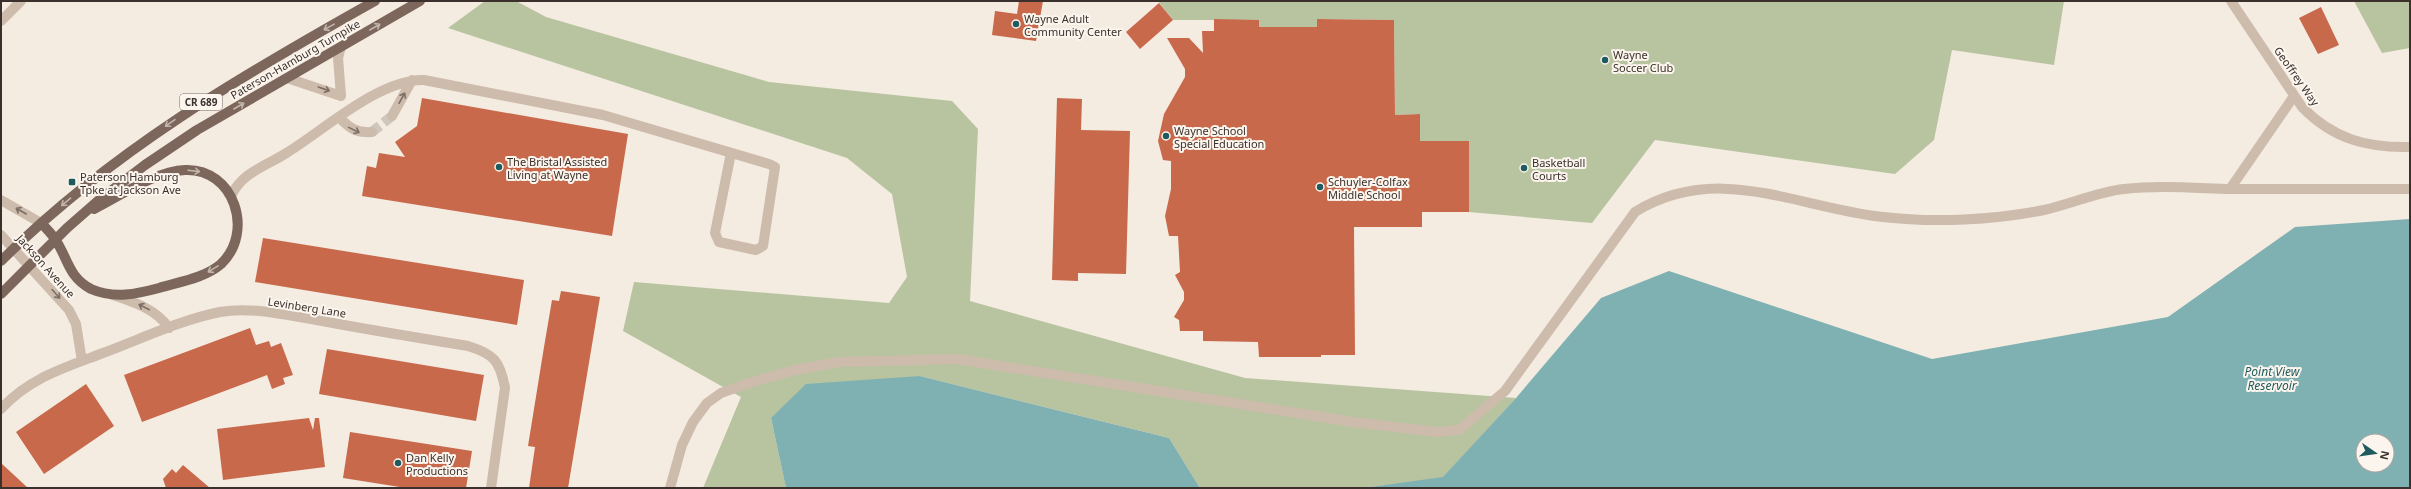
<svg xmlns="http://www.w3.org/2000/svg" width="2411" height="489" font-family="'Noto Sans',sans-serif">
	<rect width="100%" height="100%" fill="#f4ebe1"/>
	<path fill="#b8c4a0" d="M485,1h31l30,16 223,65 183,19 26,28 -8,172 275,77 271,20 -73,80 -80,10h-163l-31,-50 -249,-62 -149,42 15,70h-83l38,-91 -118,-66 11,-49 255,21 18,-26 -15,-83 -45,-36 -399,-130z
		M1158,1h906l-10,64 -102,-15 -18,90 -39,34 -240,-34 -63,83 -123,-11v-71h-49l-1,-27 -24,1 -1,-95 -77,-1v8h-58v-7h-86z
		M2354,1h56v47l-28,5z"/>
	<path fill="#7fb0b2" fill-rule="evenodd" d="M2410,219v269h-1047l80,-11 73,-79 85,-100 68,-27 263,88 236,-42 127,-90zM2363,441h24v24h-24z
		M920,376l249,62 31,50h-414l-15,-70 35,-34z"/>
	<path fill="#c8694b" d="M1019,1h24l-7,40 -44,-6 3,-24 22,3z
		M1159,3l14,17 -33,29 -14,-17z
		M2321,7l18,38 -21,9 -19,-36z
		M1214,19l45,1v7h58v-8l77,1 1,95 25,-1v27h49v71h-47v15h-68l1,128h-34v2h-62l-1,-15 -55,-1v-10h-23l-1,-11 -5,-3 10,-17v-8l-9,-17 5,-3 -2,-36h-9l-4,-20 6,-27v-28l-8,-1 -5,-19 6,-27 21,-37v-8l-18,-31h22l14,15 -1,-22h12z
		M422,98l206,36 -16,102 -250,-40 5,-30 9,2 3,-15 26,4 -10,-15 22,-16z
		M1057,98l25,1 -1,31 49,1 -4,143 -48,-1v8l-26,-1z
		M263,238l261,42 -7,45 -262,-43z
		M561,291l39,6 -32,191h-39l6,-41 -7,-1 16,-99 8,-47 7,1z
		M250,328l6,17 13,-4 2,6 10,-4 12,32 -10,3 2,6 -13,5 -5,-14 -125,47 -18,-47z
		M327,349l157,26 -8,46 -157,-27z
		M86,384l28,42 -70,48 -28,-42z
		M309,418l4,12 2,-12h4l6,49 -102,13 -6,-51z
		M350,432l122,19 -6,37h-60l-63,-10z
		M1,463l27,25h-27z
		M183,465l27,23h-44l-3,-9 9,-10 4,4z"/>
	<g fill="none" stroke-linecap="round" stroke-linejoin="round">
		<path stroke="#cfc6bd" stroke-width="10" stroke-dasharray="10 5" stroke-linecap="butt" d="M372,132l20,-16"/>
		<path stroke="#cdbbac" stroke-width="10" d="M2231,1l71,106c31,32 65,41 108,40
			M1,21l20,-20
			M287,78l54,18 -3,-38 3,-11
			M392,116l20,-36
			M339,117c11,12 18,16 33,15
			M2230,189h180
			M231,196c12,-25 36,-30 57,-44 37,-23 92,-73 136,-72l179,35 166,49 6,3 -12,79 -7,4 -37,-8 -4,-9 16,-80
			M1,200l40,23
			M1,235l68,75 7,14 6,37
			M113,295c21,7 43,14 56,33
			M1,409c28,-31 63,-41 102,-56 38,-14 77,-33 117,-41 33,-6 69,4 102,9 48,9 97,17 146,25 26,8 32,15 37,42l-14,100
			M670,488l12,-43 11,-23 14,-19 14,-10 31,-11 43,-12 44,-8 118,-3 396,63 84,10 22,-2 46,-39 130,-179c83,-51 162,-4 248,5 51,6 112,3 161,-7 27,-6 53,-18 80,-21 35,-4 71,-1 106,0l64,-93"/>
		<path stroke="#7d675c" stroke-width="10" d="M41,223c5,5 10,10 14,16 13,19 13,38 36,50 23,10 46,5 68,-1 20,-6 46,-10 62,-24 34,-32 13,-96 -36,-94 -29,1 -65,26 -91,39
			M1,261c109,-109 240,-185 374,-260
			M1,294l66,-66 32,-28 46,-35 52,-35 223,-129"/>
	</g>
	<defs><path id="oneway-shaft" d="M-6 0H5M1.5-3L5.5 0L1.5 3" fill="none" stroke-width="1.6" stroke-linecap="round" stroke-linejoin="round"/></defs>
	<g stroke="#c2b5ac">
		<use href="#oneway-shaft" transform="translate(329 27) rotate(151)"/>
		<use href="#oneway-shaft" transform="translate(375 27) rotate(-30)"/>
		<use href="#oneway-shaft" transform="translate(239 106) rotate(-30)"/>
		<use href="#oneway-shaft" transform="translate(170 123) rotate(145)"/>
		<use href="#oneway-shaft" transform="translate(194 171) rotate(7)"/>
		<use href="#oneway-shaft" transform="translate(66 202) rotate(140)"/>
		<use href="#oneway-shaft" transform="translate(213 269) rotate(149)"/>
	</g>
	<g stroke="#7d6f65">
		<use href="#oneway-shaft" transform="translate(324 89) rotate(19)"/>
		<use href="#oneway-shaft" transform="translate(402 98) rotate(-61)"/>
		<use href="#oneway-shaft" transform="translate(354 130) rotate(26)"/>
		<use href="#oneway-shaft" transform="translate(21 211) rotate(-150)"/>
		<use href="#oneway-shaft" transform="translate(56 294) rotate(48)"/>
		<use href="#oneway-shaft" transform="translate(144 307) rotate(-153)"/>
	</g>
	<g fill="#1f5a5e" stroke="#fbf5ee" stroke-width="1.5">
		<circle cx="1016" cy="24" r="4"/>
		<circle cx="1605" cy="60" r="4"/>
		<circle cx="1166" cy="136" r="4"/>
		<circle cx="499" cy="167" r="4"/>
		<circle cx="1524" cy="168" r="4"/>
		<rect x="68" y="178" width="8" height="8" rx="2"/>
		<circle cx="1320" cy="187" r="4"/>
		<circle cx="398" cy="463" r="4"/>
	</g>
	<g text-anchor="middle" dominant-baseline="central" stroke-width="4" stroke-linejoin="round" paint-order="stroke">
		<rect fill="#fbf5ee" stroke="#756b66" stroke-width="1" x="180" y="94" width="42" height="16" rx="3"/>
		<g font-size="10" font-weight="bold" fill="#3b302b">
			<text x="201" y="102">CR 689</text>
		</g>
		<g font-size="11" fill="#3b302b" stroke="#fbf5ee" text-anchor="start">
			<text x="1024" y="18">Wayne Adult<tspan x="1024" dy="13">Community Center</tspan></text>
			<text x="1613" y="54">Wayne<tspan x="1613" dy="13">Soccer Club</tspan></text>
			<text x="1174" y="130">Wayne School<tspan x="1174" dy="13">Special Education</tspan></text>
			<text x="507" y="161">The Bristal Assisted<tspan x="507" dy="13">Living at Wayne</tspan></text>
			<text x="1532" y="162">Basketball<tspan x="1532" dy="13">Courts</tspan></text>
			<text x="80" y="176">Paterson Hamburg<tspan x="80" dy="13">Tpke at Jackson Ave</tspan></text>
			<text x="1328" y="181">Schuyler-Colfax<tspan x="1328" dy="13">Middle School</tspan></text>
			<text x="406" y="457">Dan Kelly<tspan x="406" dy="13">Productions</tspan></text>
		</g>
		<g font-size="11" fill="#3b302b" stroke="#fbf5ee">
			<text transform="translate(295 59) rotate(-30)">Paterson-Hamburg Turnpike</text>
			<text transform="translate(2297 76) rotate(55)">Geoffrey Way</text>
			<text transform="translate(46 266) rotate(48)">Jackson Avenue</text>
			<text transform="translate(307 307) rotate(9)">Levinberg Lane</text>
		</g>
		<g font-size="12" font-style="italic" fill="#1f5a5e" stroke="#fbf5ee">
			<text x="2272" y="371">Point View<tspan x="2272" dy="14">Reservoir</tspan></text>
		</g>
	</g>
	<rect width="2411" height="489" fill="none" stroke="#3b302b" stroke-width="4"/>
	<g transform="translate(2375 453) rotate(103)"><circle r="19" fill="#fbf5ee" stroke="#aea6a0"/>
	<path d="M0-3L7 15L0 10L-7 15Z" fill="#1f5a5e"/>
	<text y="-6" font-size="11" font-weight="bold" text-anchor="middle" fill="#3b302b">N</text>
	</g>
</svg>
